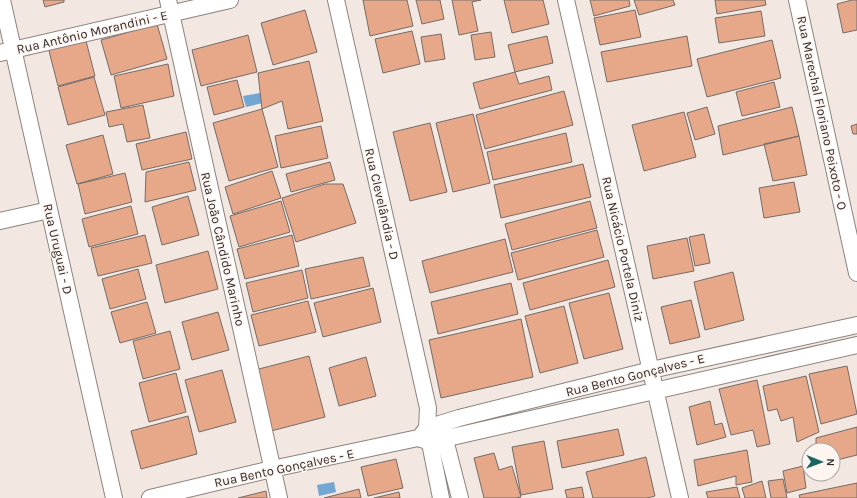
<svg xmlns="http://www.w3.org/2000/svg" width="857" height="498" font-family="Karla,sans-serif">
	<rect width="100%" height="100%" fill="#f3e7e2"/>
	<path fill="#73a6d2" d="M260,93l3,10 -17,4 -3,-11z
		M334,482l2,10 -17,4 -2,-11z"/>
	<path fill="#e6a889" stroke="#756b66" d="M43,0h21v2l-19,5z
		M363,0h44l6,26 -43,10z
		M416,0h24l4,19 -22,5z
		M452,0h29l-9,2 6,29 -19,4z
		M504,0h39l6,24 -37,9z
		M590,0h39l1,6 -36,10z
		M634,0h39l2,5 -36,10z
		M715,0h50l1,5 -49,9z
		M852,0h5v30l-14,3 -6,-29z
		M305,10l12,42 -44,13 -12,-42z
		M635,10l6,27 -41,8 -6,-27z
		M761,11l4,25 -46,7 -4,-25z
		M157,24l10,35 -56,16 -10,-35z
		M412,31l8,33 -37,9 -8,-34z
		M491,32l4,25 -20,3 -4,-25z
		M441,34l4,25 -20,3 -4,-25z
		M248,35l9,37 -56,14 -9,-36z
		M547,36l6,27 -38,9 -7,-27z
		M687,36l5,30 -85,16 -6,-30z
		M85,37l10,39 -37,10 -10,-39z
		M772,40l9,38 -74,19 -10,-38z
		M309,61l14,60 -35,8 -6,-28 -20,8 -4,-36z
		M168,64l6,32 -53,12 -7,-32z
		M515,72l4,12 30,-8 3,14 -72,19 -7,-26z
		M94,77l11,38 -37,10 -10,-38z
		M237,80l7,27 -30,8 -7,-28z
		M774,82l6,25 -38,9 -6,-24z
		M564,91l9,34 -88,24 -9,-34z
		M143,105l7,33 -23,4 -4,-18 -14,3 -3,-15z
		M707,107l8,27 -20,6 -8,-27z
		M792,107l7,29 -76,19 -5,-29z
		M262,109l16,58 -49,14 -16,-58z
		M684,112l12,45 -52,14 -12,-46z
		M473,114l17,69 -37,9 -17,-69z
		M430,123l17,69 -37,9 -17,-69z
		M857,124v10h-4l-2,-8z
		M321,126l7,32 -47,10 -6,-32z
		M186,132l6,27 -50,11 -6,-26z
		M566,133l6,29 -79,18 -6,-28z
		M103,135l10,39 -36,10 -11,-39z
		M799,136l8,39 -34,6 -9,-37z
		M189,162l7,28 -51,12 1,-30z
		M330,162l5,18 -44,12 -5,-18z
		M583,164l8,33 -90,21 -7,-33z
		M272,171l9,27 -48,16 -8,-27z
		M125,173l7,29 -47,12 -7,-30z
		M794,182l6,30 -36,6 -5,-30z
		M325,184h18l13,39 -60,19 -14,-44z
		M188,196l11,39 -37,10 -10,-38z
		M281,201l9,31 -51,15 -9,-31z
		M590,201l7,27 -85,22 -7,-26z
		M131,206l7,28 -49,13 -7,-28z
		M597,230l7,27 -86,23 -7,-27z
		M704,234l6,29 -15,3 -6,-29z
		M145,235l7,28 -54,13 -7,-28z
		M292,235l7,31 -54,13 -8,-30z
		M687,238l7,33 -41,8 -6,-33z
		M505,239l8,33 -83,21 -8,-32z
		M208,251l10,38 -53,14 -9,-38z
		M363,257l7,29 -59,13 -6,-30z
		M608,260l7,27 -85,23 -7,-27z
		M138,269l8,30 -36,10 -8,-30z
		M302,270l6,28 -55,14 -7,-29z
		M733,272l11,48 -39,10 -11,-48z
		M511,283l7,31 -80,20 -7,-32z
		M373,288l8,34 -58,15 -9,-34z
		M609,293l14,56 -39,10 -15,-56z
		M691,300l9,37 -30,7 -9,-37z
		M308,301l8,31 -57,14 -8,-31z
		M147,302l9,31 -36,10 -9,-31z
		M564,306l14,57 -38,10 -15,-57z
		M218,312l11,38 -37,10 -10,-38z
		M521,319l12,58 -92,21 -12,-58z
		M170,331l10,38 -37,10 -10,-38z
		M309,356l16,61 -54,14 -16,-61z
		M366,357l10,39 -37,10 -10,-38z
		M847,366l10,48 -36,10 -12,-50z
		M222,370l14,52 -37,10 -14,-52z
		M176,373l10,39 -37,10 -10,-39z
		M806,376l13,56 -22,10 -4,-25 -12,4 -4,-12 -9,2 -5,-25z
		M757,380l13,64 -13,3 -4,-17 -22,5 -12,-46z
		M710,401l5,24 7,-2 4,14 -29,8 -8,-38z
		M188,416l9,38 -56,15 -10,-38z
		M857,427v28l-24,6v-11h-17v-12z
		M618,429l6,26 -62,13 -5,-27z
		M544,441l9,48 -32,6 -9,-48z
		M747,450l5,32 -16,3v-9l-38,10 -4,-26z
		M494,453l5,17 13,-4 9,31 -5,1h-32l-10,-40z
		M646,457l9,39 -8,2h-54l-7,-26z
		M396,459l7,29 -35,8 -7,-29z
		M803,466l3,22 -19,5 -4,-22z
		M783,479l4,19h-16l-3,-17z
		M762,481l4,17h-21l-3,-10z
		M857,483v15h-57l-1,-3z
		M582,487l2,11h-17l-2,-8z
		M737,487l3,11h-32l-2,-6z
		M359,489l2,9h-37z
		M266,491l1,7h-29z
		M399,492l1,6h-26z"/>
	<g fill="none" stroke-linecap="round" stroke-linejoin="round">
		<defs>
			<path id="minor" d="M2,0l112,498
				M168,0l111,498
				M336,0l92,408 -1,20 14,70
				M566,0l114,498
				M797,0l60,273
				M0,53l230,-53
				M0,221l49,-11
				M442,428l18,70
				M421,436l6,-8 32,-10 192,-48 206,-45
				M150,498l122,-29 146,-31 12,4 427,-97"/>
		</defs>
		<use href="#minor" stroke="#8d837e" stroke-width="18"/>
		<use href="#minor" stroke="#fff" stroke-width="16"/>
	</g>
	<g text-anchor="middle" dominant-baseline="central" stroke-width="3" stroke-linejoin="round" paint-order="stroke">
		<g font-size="13" fill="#312d2b" stroke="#fef5f1">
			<text transform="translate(92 32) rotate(-13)">Rua Antônio Morandini - E</text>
			<text transform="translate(822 113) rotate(78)">Rua Marechal Floriano Peixoto - O</text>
			<text transform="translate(382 204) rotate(77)">Rua Clevelândia - D</text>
			<text transform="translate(58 249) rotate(77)">Rua Uruguai - D</text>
			<text transform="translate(223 249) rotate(77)">Rua João Cândido Marinho</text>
			<text transform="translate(623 249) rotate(77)">Rua Nicácio Portela Diniz</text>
			<text transform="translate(635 375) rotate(-14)">Rua Bento Gonçalves - E</text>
			<text transform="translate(284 468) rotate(-12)">Rua Bento Gonçalves - E</text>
		</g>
	</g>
	<g transform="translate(821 462) rotate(91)"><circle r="19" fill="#fef5f1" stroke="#aca5a2"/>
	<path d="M0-3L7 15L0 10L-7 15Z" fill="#1a6661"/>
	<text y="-6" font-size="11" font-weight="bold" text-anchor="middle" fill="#312d2b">N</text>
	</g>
</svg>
